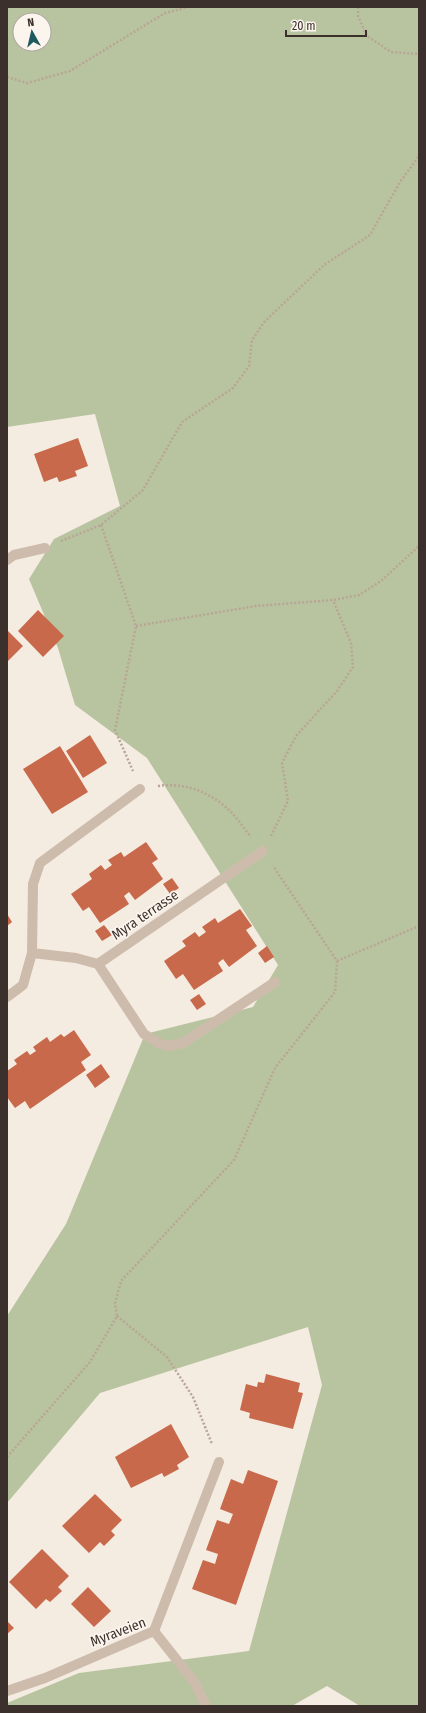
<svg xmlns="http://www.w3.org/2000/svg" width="426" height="1713" font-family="'Fira Sans Condensed',sans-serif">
	<rect width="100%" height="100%" fill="#f4ebe1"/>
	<path fill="#b8c4a0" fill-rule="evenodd" d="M7,7h412v1699h-59l-33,-20 -35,20h-285v-3l72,-30 170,-22 73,-266 -14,-58 -208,66 -93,110v-187l59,-92 79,-190 108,-27 25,-42 -131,-207 -72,-53 -17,-57 -29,-69 25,-40 66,-33 -25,-92 -88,13zM20,20h24v24h-24z"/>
	<path fill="#c8694b" d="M78,438l10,28 -13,5 2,5 -18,6 -2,-5 -13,5 -10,-28z
		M38,610l26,26 -21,21 -25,-26z
		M7,630l16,16 -16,16z
		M90,735l17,28 -24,15 -17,-27z
		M60,746l28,46 -36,22 -29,-45z
		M146,842l12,17 -6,4 11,16 -28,21 -6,-8 -5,4 5,8 -29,19 -11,-16 -6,4 -12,-17 21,-15 -3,-5 12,-9 4,5 7,-5 -4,-5 13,-8 3,5z
		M172,878l7,10 -9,6 -7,-10z
		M240,909l12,17 -6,4 11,16 -28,21 -6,-8 -5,4 5,8 -29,19 -11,-16 -7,5 -12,-18 22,-15 -4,-5 13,-9 4,5 7,-5 -4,-5 13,-9 3,5z
		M7,914l5,8 -5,4z
		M104,925l8,10 -10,6 -7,-10z
		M267,946l7,11 -9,6 -7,-10z
		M199,994l7,10 -9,6 -7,-10z
		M74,1030l17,25 -10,7 5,8 -56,39 -5,-8 -10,7 -8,-11v-26l10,-7 -3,-4 13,-9 3,4 6,-4 -3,-4 14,-10 3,5 11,-8 3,3z
		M101,1064l9,13 -15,11 -9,-13z
		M266,1374l34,9 -2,9 5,1 -10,36 -44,-11 1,-5 -10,-3 6,-26 11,3 1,-5 6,1z
		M171,1424l18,33 -12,8 2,4 -15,8 -2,-4 -31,15 -16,-31z
		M248,1470l30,11 -42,124 -44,-16 11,-29 12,4 3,-10 -12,-4 11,-30 12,4 4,-10 -13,-5 11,-30 12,5z
		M95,1494l27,26 -11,11 4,4 -11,11 -4,-4 -11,11 -27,-27z
		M42,1549l27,27 -11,11 4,4 -12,11 -4,-3 -10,10 -27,-27z
		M88,1587l23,24 -17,16 -23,-23z
		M7,1621l7,7 -7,6z"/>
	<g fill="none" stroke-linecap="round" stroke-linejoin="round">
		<path stroke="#b9a596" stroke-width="2.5" stroke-dasharray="2 2" stroke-linecap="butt" d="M358,7v9l9,20 24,16 28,2
			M7,77l20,6 43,-12 95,-58 23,-6
			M101,525l35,101 -21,104 18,41
			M61,541l40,-16 42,-35 39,-68 51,-34 16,-22 3,-26 13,-19 59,-56 46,-30 30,-53 19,-26
			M136,626l120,-20 77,-6 26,-5 22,-14 38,-35
			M158,786c26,-4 52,6 71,24 8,8 15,18 22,27
			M271,836l17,-35 -6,-38 14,-27 41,-45 16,-24 -2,-24 -18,-43
			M337,961l82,-35
			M117,1316l50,41 26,40 19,47
			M7,1457l83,-95 27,-46 -2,-13 6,-22 113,-121 41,-92 60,-76 2,-31 -64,-95"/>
		<path stroke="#cdbbac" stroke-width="10" d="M7,560l7,-5 31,-7
			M32,953l44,5 22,6 165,-113
			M98,964l46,70 14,9 10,3 15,-3 92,-61
			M7,997l16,-12 9,-32 1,-69 7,-21 100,-74
			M154,1631l65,-169
			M7,1691l38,-13 109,-47 41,52 11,23"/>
	</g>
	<g text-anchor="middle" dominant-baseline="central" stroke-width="3.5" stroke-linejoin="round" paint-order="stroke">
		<g font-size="14" fill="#3b302b" stroke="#fbf5ee">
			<text transform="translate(145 915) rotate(-34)">Myra terrasse</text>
			<text transform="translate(118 1632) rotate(-21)">Myraveien</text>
		</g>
	</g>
	<rect width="426" height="1713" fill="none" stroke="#3b302b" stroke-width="16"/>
	<g transform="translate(32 32) rotate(352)"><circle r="19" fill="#fbf5ee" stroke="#aea6a0"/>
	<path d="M0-3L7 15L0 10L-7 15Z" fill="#1f5a5e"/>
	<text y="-6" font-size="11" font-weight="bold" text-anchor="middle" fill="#3b302b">N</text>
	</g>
	<path d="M286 30v6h80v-6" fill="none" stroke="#3b302b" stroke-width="2"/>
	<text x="292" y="30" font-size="12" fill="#3b302b" stroke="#fbf5ee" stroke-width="3" paint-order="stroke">20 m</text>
</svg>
